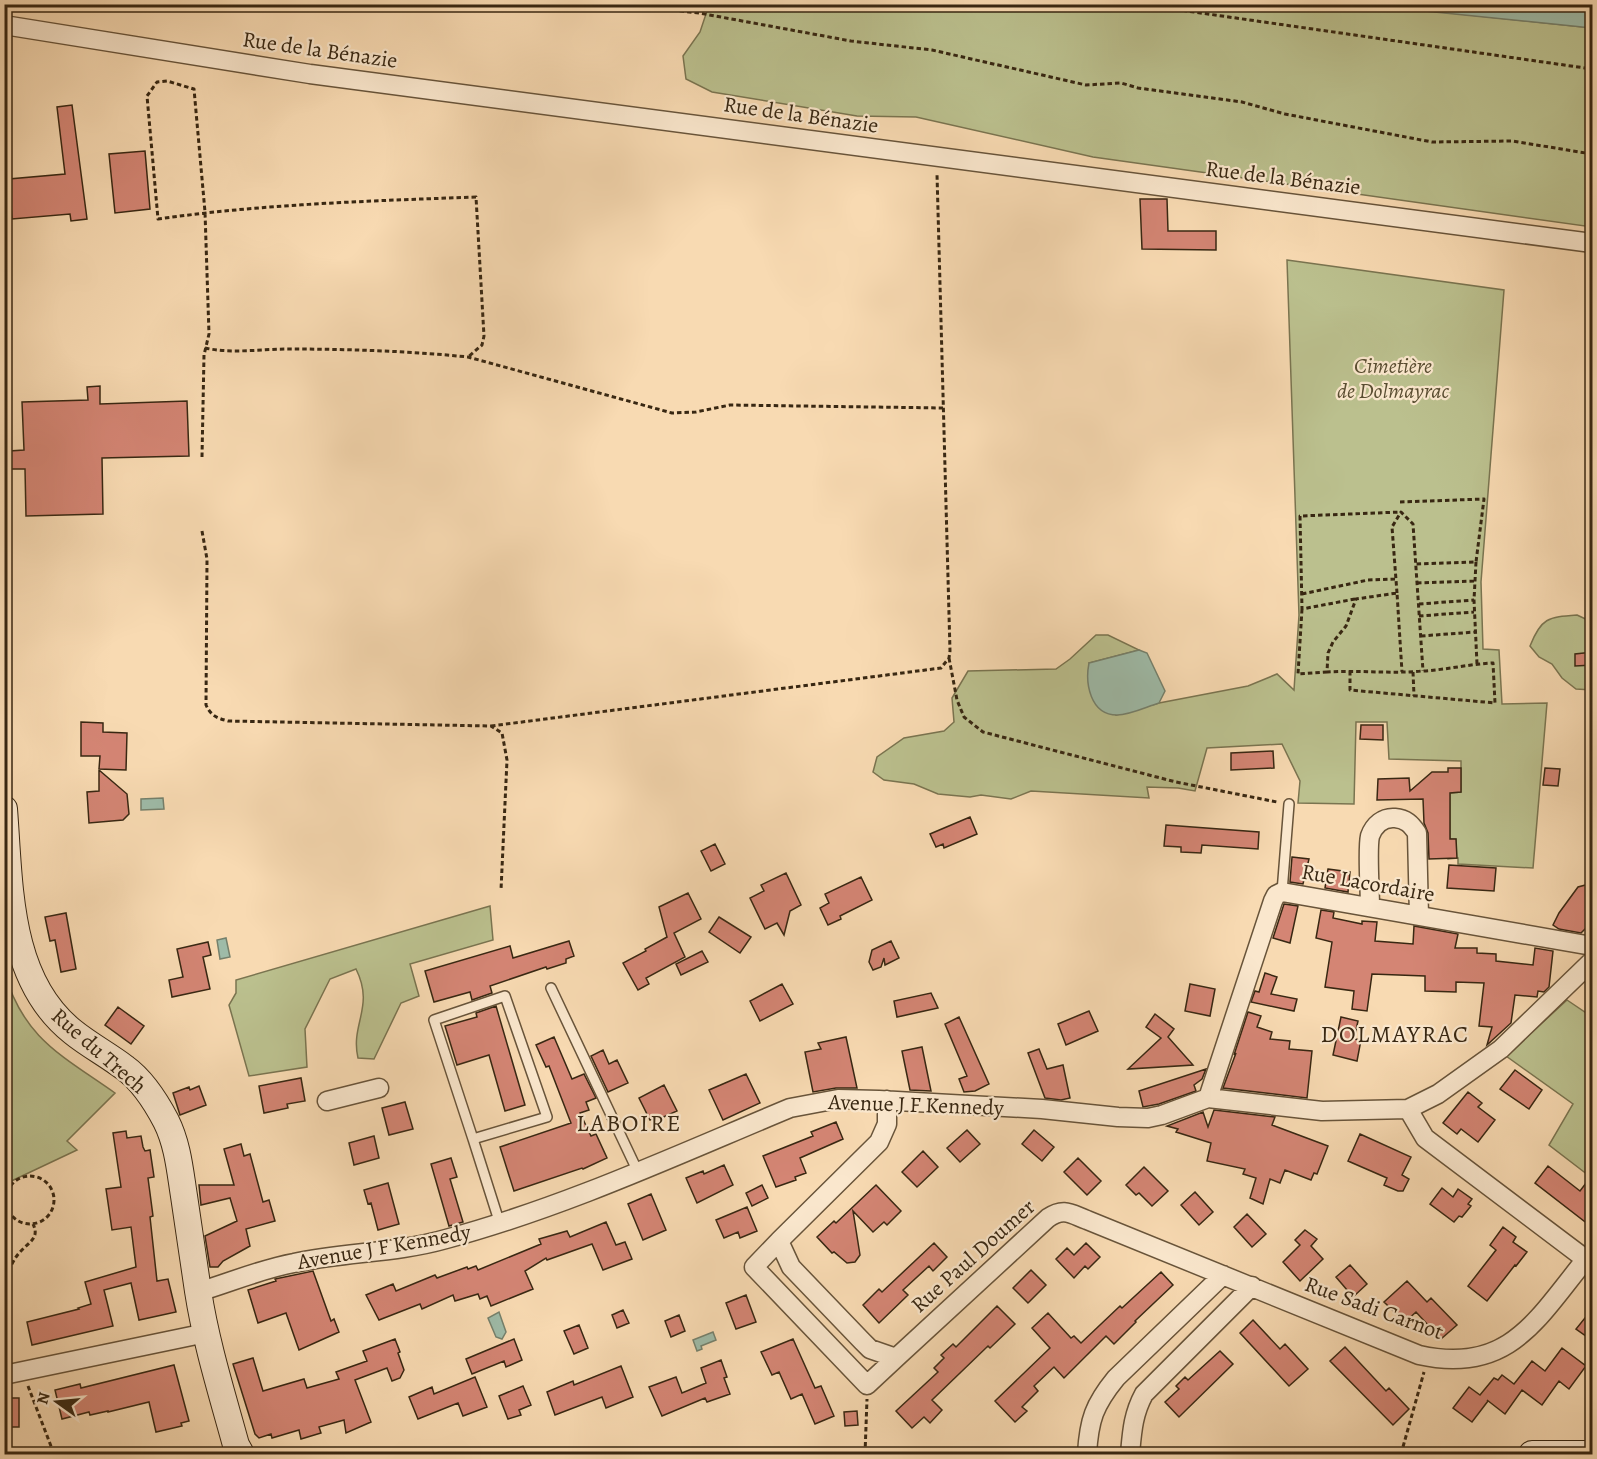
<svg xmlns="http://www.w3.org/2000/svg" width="1597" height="1459" font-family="Alegreya,serif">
	<rect width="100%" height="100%" fill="#f8dab2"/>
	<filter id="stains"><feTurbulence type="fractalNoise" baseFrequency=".00333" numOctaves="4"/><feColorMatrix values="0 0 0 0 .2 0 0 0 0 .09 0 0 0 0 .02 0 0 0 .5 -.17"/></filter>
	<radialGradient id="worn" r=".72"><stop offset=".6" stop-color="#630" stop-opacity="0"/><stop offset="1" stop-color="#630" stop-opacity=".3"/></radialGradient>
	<path fill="#bbc08e" stroke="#7a7450" stroke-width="1.5" d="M1367,4l225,24v199l-499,-70 -177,-40 -59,-1 -145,-24 -26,-13 -3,-23 17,-24 8,-24 -26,-3z
		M1287,260l217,30 -23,292 2,67 16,1 3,54 45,-1 -14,165 -75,-4v-6l-10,1v-13l8,-2v-5h-6v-46l11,-1v-31l-72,-2 -2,-37h-31l-2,82 -56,-1 2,-22 -18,-37 -75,4 -12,43 -17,-3 -31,-1 2,11 -118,-7 -20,8 -30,-4 -11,2 -32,-3 -24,-10 -30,-4 -11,-8 4,-15 27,-19 40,-7 10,-9 -2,-24 16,-27 88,-2 14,-10 26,-24h12l31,15 -50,13 27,52 43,-12 89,-17 29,-12 17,16 5,-75z
		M1577,615l15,7v68l-16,-1 -14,-11 -10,-14 -13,-7 -9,-11c11,-28 18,-29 47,-31z
		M490,906l3,34 -83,24 9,32 -18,7 -27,56 -16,-1c-8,-34 17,-51 -2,-89l-26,10 -25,50 2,38 -58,9 -20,-71 7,-12v-13z
		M4,971c19,67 57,84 111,122l-48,48 10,9 -72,34z
		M1567,1000l25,17v152l-4,6 -39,-30 24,-41 -67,-48z"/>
	<path fill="#9ebba8" stroke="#75806c" stroke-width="1.5" d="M1367,5h225v23l-217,-22z
		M1139,650l8,3 18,38 -6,12c-13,4 -29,12 -42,12 -27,0 -32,-32 -28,-52z
		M163,798l1,11 -23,1v-11z
		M226,938l4,19 -10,2 -3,-19z
		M499,1312l7,20 -4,7 -6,-2 -8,-19z
		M713,1332l3,8 -15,6 1,3 -5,2 -4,-11z"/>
	<path fill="#d48574" stroke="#382712" stroke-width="1.5" d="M72,105l15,114 -16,2 -1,-7 -58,5 -3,-40 56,-5 -8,-67z
		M145,151l5,58 -35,4 -6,-59z
		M1140,199h27l1,32h48v19l-74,-1z
		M100,386v18l87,-3 2,55 -87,2 1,56 -77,2 -1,-47h-16v-18l15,-1 -2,-48 66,-2 -1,-13z
		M1593,652v13l-18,1v-12z
		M81,722l22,1v9l24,1 -1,37 -27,-1 1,-13h-19z
		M1361,725h22v15l-23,-1z
		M1273,751l1,17 -43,2v-17z
		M1448,768h13v24l-11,1v46h6l1,19 -28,1 -1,-26 -4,-10 -1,-24 -46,1 1,-21 31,-1 1,13 22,-19h16z
		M1545,768l15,1 -2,17 -15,-1z
		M99,770l28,24 2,20 -6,6 -34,3 -2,-31 12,-1z
		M970,817l7,17 -33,14 -1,-4 -7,3 -6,-13z
		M1166,825l93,7 -1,17 -56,-4 -1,8 -20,-1v-5l-17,-1z
		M715,844l10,20 -14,7 -10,-20z
		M1292,857l17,2 -6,25 -13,-2z
		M1449,865l47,3 -2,23 -47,-3z
		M1328,869l22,3 -2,20 -23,-4z
		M786,873l15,32 -11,6 -6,24 -7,-12 -12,6 -15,-31 14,-7 -3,-6z
		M861,877l11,23 -32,16 1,3 -13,6 -8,-17 9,-5 -4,-9z
		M1593,883v38l-12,12 -22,-4 -6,-4 6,-12 19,-26z
		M688,893l13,26 -27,14 11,24 -39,21 3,6 -11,6 -15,-27 23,-12 -1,-2 22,-12 -8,-30z
		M1284,904l14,2 -8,37 -17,-5z
		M1321,910l13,2 -1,6 29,6v-3l15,1 -2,19 38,3 1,-18 44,8 -3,14h22v5l19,1v7l37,4 2,-17 18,3 -4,36 -5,5 -6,-1 -1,6 -22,-2 -4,28 -24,22 5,-18 -13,-1 5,-43 -28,-1v10l-31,-1v-15l-53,-2 -5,37 -15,-2 2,-18 -29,-4 7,-45 -16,-4z
		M66,913l10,56 -15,3 -6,-32 -5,1 -5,-24z
		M719,917l32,20 -11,16 -31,-21z
		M569,941l5,15 -8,3v4l-19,6 -1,-2 -56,19 2,7 -20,7 -2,-8 -36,10 -9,-31 85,-25 3,12z
		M891,941l8,17 -14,7 -1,-7 -3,9 -8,3 -4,-8 3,-12z
		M208,942l3,13 -8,2 7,32 -38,8 -3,-17 14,-3 -6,-28z
		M702,951l6,11 -27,13 -5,-11z
		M1265,973l12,4 -6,17 26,5 -3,12 -43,-9 4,-11 4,1z
		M782,984l11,20 -33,17 -10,-20z
		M1190,984l25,5 -5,27 -25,-5z
		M931,993l7,15 -41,9 -3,-16z
		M496,1006l29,99 -20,6 -16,-56 -32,10 -12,-39 32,-9 -1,-4z
		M118,1007l26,19 -13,18 -26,-19z
		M1089,1011l9,20 -32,14 -8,-21z
		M1248,1012l13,4 -4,11 15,5 -2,7 20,2 -1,8 23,2 -5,47 -84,-10 13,-35 -2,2z
		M1155,1014l19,15 -6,8 25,28 -65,4 33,-31 -15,-11z
		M959,1017l30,67 -14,7 -11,1 -5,-13 8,-3 -22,-52z
		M1341,1017l17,4 -4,18 7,1 -4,21 -24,-6z
		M554,1037l18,42 12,-5 12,24 -10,4 3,8 -9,3 11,23 5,-2 11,24 -24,11 -1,-1 -68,23 -14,-44 71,-24 -22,-57 -3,1 -10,-22z
		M846,1037l11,51h-21l-23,4 -8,-40 16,-3 -3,-6z
		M922,1047l9,44 -21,-1 -8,-39z
		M1039,1049l8,20 16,-4 7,33 -9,2 -16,-2 -17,-45z
		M603,1050l6,14 8,-4 11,23 -20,9 -17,-36z
		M1206,1069l-4,10 -8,6 2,6 -37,13 -16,3 -4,-16z
		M1515,1070l27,20 -13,19 -29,-20z
		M746,1074l14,29 -37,17 -14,-30z
		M301,1078l4,23 -18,3 1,4 -24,5 -5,-27z
		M664,1085l13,26 -18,8 -2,-2 -7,3 -11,-22z
		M199,1086l7,19 -26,10 -7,-22 16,-6 1,3z
		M1468,1092l14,11 -4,4 17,13 -17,22 -17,-13 -4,5 -14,-11z
		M405,1102l8,27 -24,6 -7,-27z
		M1214,1110l61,7 -3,8 56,21 -11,28 -3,-1 -3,7 -26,-10 -5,13 -10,-4 -7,25 -13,-6 6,-20 -13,-4 2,-5 -38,-8 4,-18 -35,-11 2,-3 -11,-3 36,-14 5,15z
		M836,1122l7,17 -43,19 6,15 -11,4 1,3 -20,7 -13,-31 50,-20 -2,-4z
		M967,1130l13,14 -20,18 -13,-14z
		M1034,1130l20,17 -12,14 -20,-17z
		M126,1131l1,7 14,-2 2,11 2,4 5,-1 4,27 -6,1 5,38 -3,1 7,64 11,-2 8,33 -37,8 -8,-37 -27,7 9,36 -81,19 -5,-23 52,-13 -1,-1 13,-4 -6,-22 51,-15 -5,-40 -19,3 -6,-41 15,-2 -8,-54z
		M1360,1134l51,23 -9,18 7,4 -6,12h-5l-14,-6 3,-7 -39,-17z
		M374,1136l5,22 -25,7 -5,-22z
		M241,1144l3,12 6,-2 13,48 6,-2 6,21 -29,8 4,17 -27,15 -5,6h-8l-5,-31 32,-15 -7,-23 -29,7 -2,-20h35l-10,-36z
		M923,1151l15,16 -21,20 -15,-15z
		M451,1158l6,19 -7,2 13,43 -14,4 -18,-62z
		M1078,1158l23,23 -14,14 -23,-23z
		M724,1165l9,20 -36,18 -11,-25 17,-7 1,3z
		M1548,1166l32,25 13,-17v54l-58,-45z
		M1144,1167l24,24 -16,15 -13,-13 -3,2 -10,-10z
		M388,1183l11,41 -21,6 -7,-27 -3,1 -4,-14z
		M762,1185l6,13 -16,8 -6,-13z
		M876,1185l25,26 -14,14 -3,-3 -11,10 -20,-21 7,44 -5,7 -8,1 -13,-11 -2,1 -15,-16 17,-16 2,2z
		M1442,1188l11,9 5,-8 14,10 -4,5 3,2 -9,11 -3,-1 -5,6 -24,-18z
		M1195,1192l18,20 -14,13 -18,-20z
		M651,1194l15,36 -23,10 -15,-36z
		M747,1207l10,24 -17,7 -2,-6 -14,6 -8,-18z
		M1247,1214l19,20 -14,13 -18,-20z
		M606,1222l10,23 9,-3 7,17 -29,11 -11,-26 -45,16 -1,-2 -21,13 8,18 -42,17 -4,-10 -7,3 -2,-5 -23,7 -2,-6 -31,14 -2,-5 -41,16 -13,-25 27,-11 3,7 39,-16 2,3 30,-11 1,2 8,-3 2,4 63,-26 -2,-5 28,-8 3,6z
		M1503,1227l13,10 -3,5 14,10 -11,14 -1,-1 -28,36 -19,-15 28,-36 -6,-5z
		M1305,1230l12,9 -6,7 12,13 -23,22 -17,-19 17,-17 -5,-5z
		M934,1243l13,14 -14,14 -4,-5 -26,24 5,5 -29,28 -16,-18 16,-16 3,3z
		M1086,1243l14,14 -12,12 -3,-3 -11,12 -18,-19 11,-11 7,7z
		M1350,1265l17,19 -14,13 -17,-20z
		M1031,1270l15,15 -18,18 -15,-15z
		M313,1271l18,50 3,-2 5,13 -40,18 -13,-37 -28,10 -10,-33 28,-9 -1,-2z
		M1161,1272l12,13 -38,36 1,1 -22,22 -8,-8 -42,42 -10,-11 -20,19 4,5 -16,16 5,4 -12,11 -20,-21 55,-53 -18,-20 16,-15 23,25 3,-2 7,7 39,-37 2,2z
		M1407,1281l20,21 4,-4 26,27 -16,14 -25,-27 -11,10 -21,-20z
		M746,1295l10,27 -20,7 -10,-26z
		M997,1306l18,18 -25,24 -2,-2 -56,54 10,10 -12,13 -6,-6 -12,11 -16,-17 42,-39 -4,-4 10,-10 -3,-3 12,-11 3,3z
		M1593,1308v33l-17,-12z
		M623,1310l6,13 -12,5 -5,-13z
		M679,1315l6,16 -14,6 -6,-16z
		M1253,1320l27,29 5,-5 23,25 -19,17 -49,-53z
		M579,1325l9,23 -14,6 -10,-23z
		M395,1339l5,13 -2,1 6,17 -4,8 -8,3 -5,-13 -32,12 16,42 -25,11 -2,-13 -25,7 2,6 -20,6 -2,-9 -27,8 -1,-4 -12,4 -4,-4 -22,-70 20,-6 10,33 41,-12 3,9 32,-9 -3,-7 31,-11 -4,-10z
		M514,1339l8,21 -16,7 -2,-6 -32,13 -6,-15z
		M793,1339l22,49 6,-2 13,30 -19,8 -13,-30 -11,5 -12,-27 -7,3 -11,-23z
		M1345,1347l41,44 3,-3 20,21 -16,16 -63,-64z
		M1562,1348l24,18 -17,23 -10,-8 -17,24 -20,-15 -17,24 -18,-14 1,1 -16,21 -19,-14 16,-21 11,8 14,-17 4,2 4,-5 12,9 18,-23 13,10z
		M1220,1351l13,13 -54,53 -14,-15 14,-13 -3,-3 9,-9 3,3z
		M721,1360l6,17 -3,1 6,16 -23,8 -2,-4 -43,18 -13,-29 27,-10 6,16 24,-10 -5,-15z
		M174,1365l15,56 -8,2 1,3 -26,6 -7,-30 -41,10v-1l-18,4 -1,-3 -27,7 -7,-29 25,-6 1,4z
		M621,1366l12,31 -27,11 -4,-11 -47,18 -8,-23 26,-11 1,4z
		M475,1377l12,30 -24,9 -5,-13 -40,16 -9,-22 23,-10 2,7z
		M523,1386l8,19 -12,5 2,5 -13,4 -9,-23z
		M4,1398h15v29h-15z
		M857,1411l1,14 -13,1 -1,-14z"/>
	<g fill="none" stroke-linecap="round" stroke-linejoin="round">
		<defs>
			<path id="lane" d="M1282,892l7,-88
				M551,988l87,184
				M473,1139l-39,-119 71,-24 42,121 -74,22 27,85"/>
			<path id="street" d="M4,25l306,49 1282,169
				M1370,907c0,-17 -3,-58 0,-71 4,-11 13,-19 25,-18 11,1 16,6 22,15l2,83
				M1208,1098l65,-197 3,-6 6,-3 310,54
				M887,1100v24l-8,18 -100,99 12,26 71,74 8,8 26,9 152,-140c16,-11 23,-4 39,2l332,135c90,20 118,-36 167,-96
				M327,1101l52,-13
				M1408,1109l17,29 167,126
				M779,1241l-25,26 113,118 29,-27
				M198,1292c31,-9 63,-23 96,-29 50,-11 103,-10 152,-24 119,-32 231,-84 344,-131l48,-9 41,1 163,9 76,8 30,1 14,-3 46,-17 114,13 86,-2 30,-15 63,-45 91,-88
				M4,1375l202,-42
				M1087,1454c2,-34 7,-49 29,-76l107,-103
				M1130,1454c2,-22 3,-40 14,-60l108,-108"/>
			<path id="secondary" d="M4,809c6,76 3,171 69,223 16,13 35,23 52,36 18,13 31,34 41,53 12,24 14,50 18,75 5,32 9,63 14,95 8,52 24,103 38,154l5,9
				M1532,1454h60"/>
		</defs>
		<use href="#lane" stroke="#68543a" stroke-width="12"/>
		<use href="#street" stroke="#68543a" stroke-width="21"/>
		<use href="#secondary" stroke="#382712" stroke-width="28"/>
		<path stroke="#382712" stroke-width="3" stroke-dasharray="4.5 3" stroke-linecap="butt" d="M620,4l79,9 152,28 81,9 154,35 35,-2 17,5 104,14 43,12 147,28 80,-1 80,13
			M1138,4l454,65
			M205,348c27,6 56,1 83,1 60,0 121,2 180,8l204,56 24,-1 34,-7 213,3
			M202,457l2,-102 5,-21 -4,-122 -11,-123 -27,-8 -10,1 -10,14 11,123c106,-15 211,-18 318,-22l8,139 -2,9 -14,12
			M1400,502l84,-3 -8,63 -60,2
			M202,531l5,28 -1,146c5,11 11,13 22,16l263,5 11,7 5,27 -6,130
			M1476,562l-2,38 3,64
			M1417,583l57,-2
			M1397,593l-5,-66 9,-15 12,12 10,147
			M1302,594l66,-14 27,-1
			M1355,599l-53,10 -2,-93 101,-4
			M1419,604l55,-4
			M1302,609l-4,65 29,-2
			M1419,616l55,-4
			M1421,636l54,-4
			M949,658l8,42 7,17 19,15 193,50 101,20
			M1350,671v19l145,13 -2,-40c-24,1 -47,7 -71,8 -32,3 -63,-1 -95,1l1,-19 5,-11 13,-16 10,-27 41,-6 5,79
			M1413,672l1,24
			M491,726l450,-58 8,-10 1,-7 -13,-477
			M6 1200a24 24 0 1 1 48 0a24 24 0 1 1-48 0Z
			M4,1277c6,-8 10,-19 16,-25 9,-10 20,-14 13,-28
			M28,1386l26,68
			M865,1454l2,-55
			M1401,1454l23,-82"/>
		<use href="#lane" stroke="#fae7cd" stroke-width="9"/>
		<use href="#street" stroke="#fae7cd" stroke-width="18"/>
		<use href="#secondary" stroke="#fae7cd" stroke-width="26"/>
	</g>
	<g text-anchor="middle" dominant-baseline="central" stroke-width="4.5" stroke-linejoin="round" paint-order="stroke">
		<g font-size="22" fill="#382712" stroke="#fae7cd">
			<text transform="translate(320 50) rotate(8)">Rue de la Bénazie</text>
			<text transform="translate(801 115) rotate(8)">Rue de la Bénazie</text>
			<text transform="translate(1283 178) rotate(7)">Rue de la Bénazie</text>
			<text transform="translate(1368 883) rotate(10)">Rue Lacordaire</text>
			<text transform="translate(99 1051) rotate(41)">Rue du Trech</text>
			<text transform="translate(916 1105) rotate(2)">Avenue J F Kennedy</text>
			<text transform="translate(384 1247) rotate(-10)">Avenue J F Kennedy</text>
			<text transform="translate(973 1256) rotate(-42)">Rue Paul Doumer</text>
			<text transform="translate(1374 1308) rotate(20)">Rue Sadi Carnot</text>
		</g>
		<g font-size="22" font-style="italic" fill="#594d31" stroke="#fae7cd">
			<text x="1393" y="366">Cimetière<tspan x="1393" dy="25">de Dolmayrac</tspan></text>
		</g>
		<g font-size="24" letter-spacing="1.5" fill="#382712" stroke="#fae7cd">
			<text x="1395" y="1034">DOLMAYRAC</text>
			<text x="629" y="1123">LABOIRE</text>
		</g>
	</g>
	<rect width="1597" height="1459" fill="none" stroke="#f8dab2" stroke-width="24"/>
	<rect x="6" y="6" width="1585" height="1447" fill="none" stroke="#382712" stroke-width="3"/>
	<rect x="12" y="12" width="1573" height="1435" fill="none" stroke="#382712" stroke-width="1.5"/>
	<g transform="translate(57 1402) rotate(285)" stroke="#fae7cd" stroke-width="4.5" paint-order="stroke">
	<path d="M0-4.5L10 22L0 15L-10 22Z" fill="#382712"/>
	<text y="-9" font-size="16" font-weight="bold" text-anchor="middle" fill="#382712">N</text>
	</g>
	<rect width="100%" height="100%" filter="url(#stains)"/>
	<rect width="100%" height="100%" fill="url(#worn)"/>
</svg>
